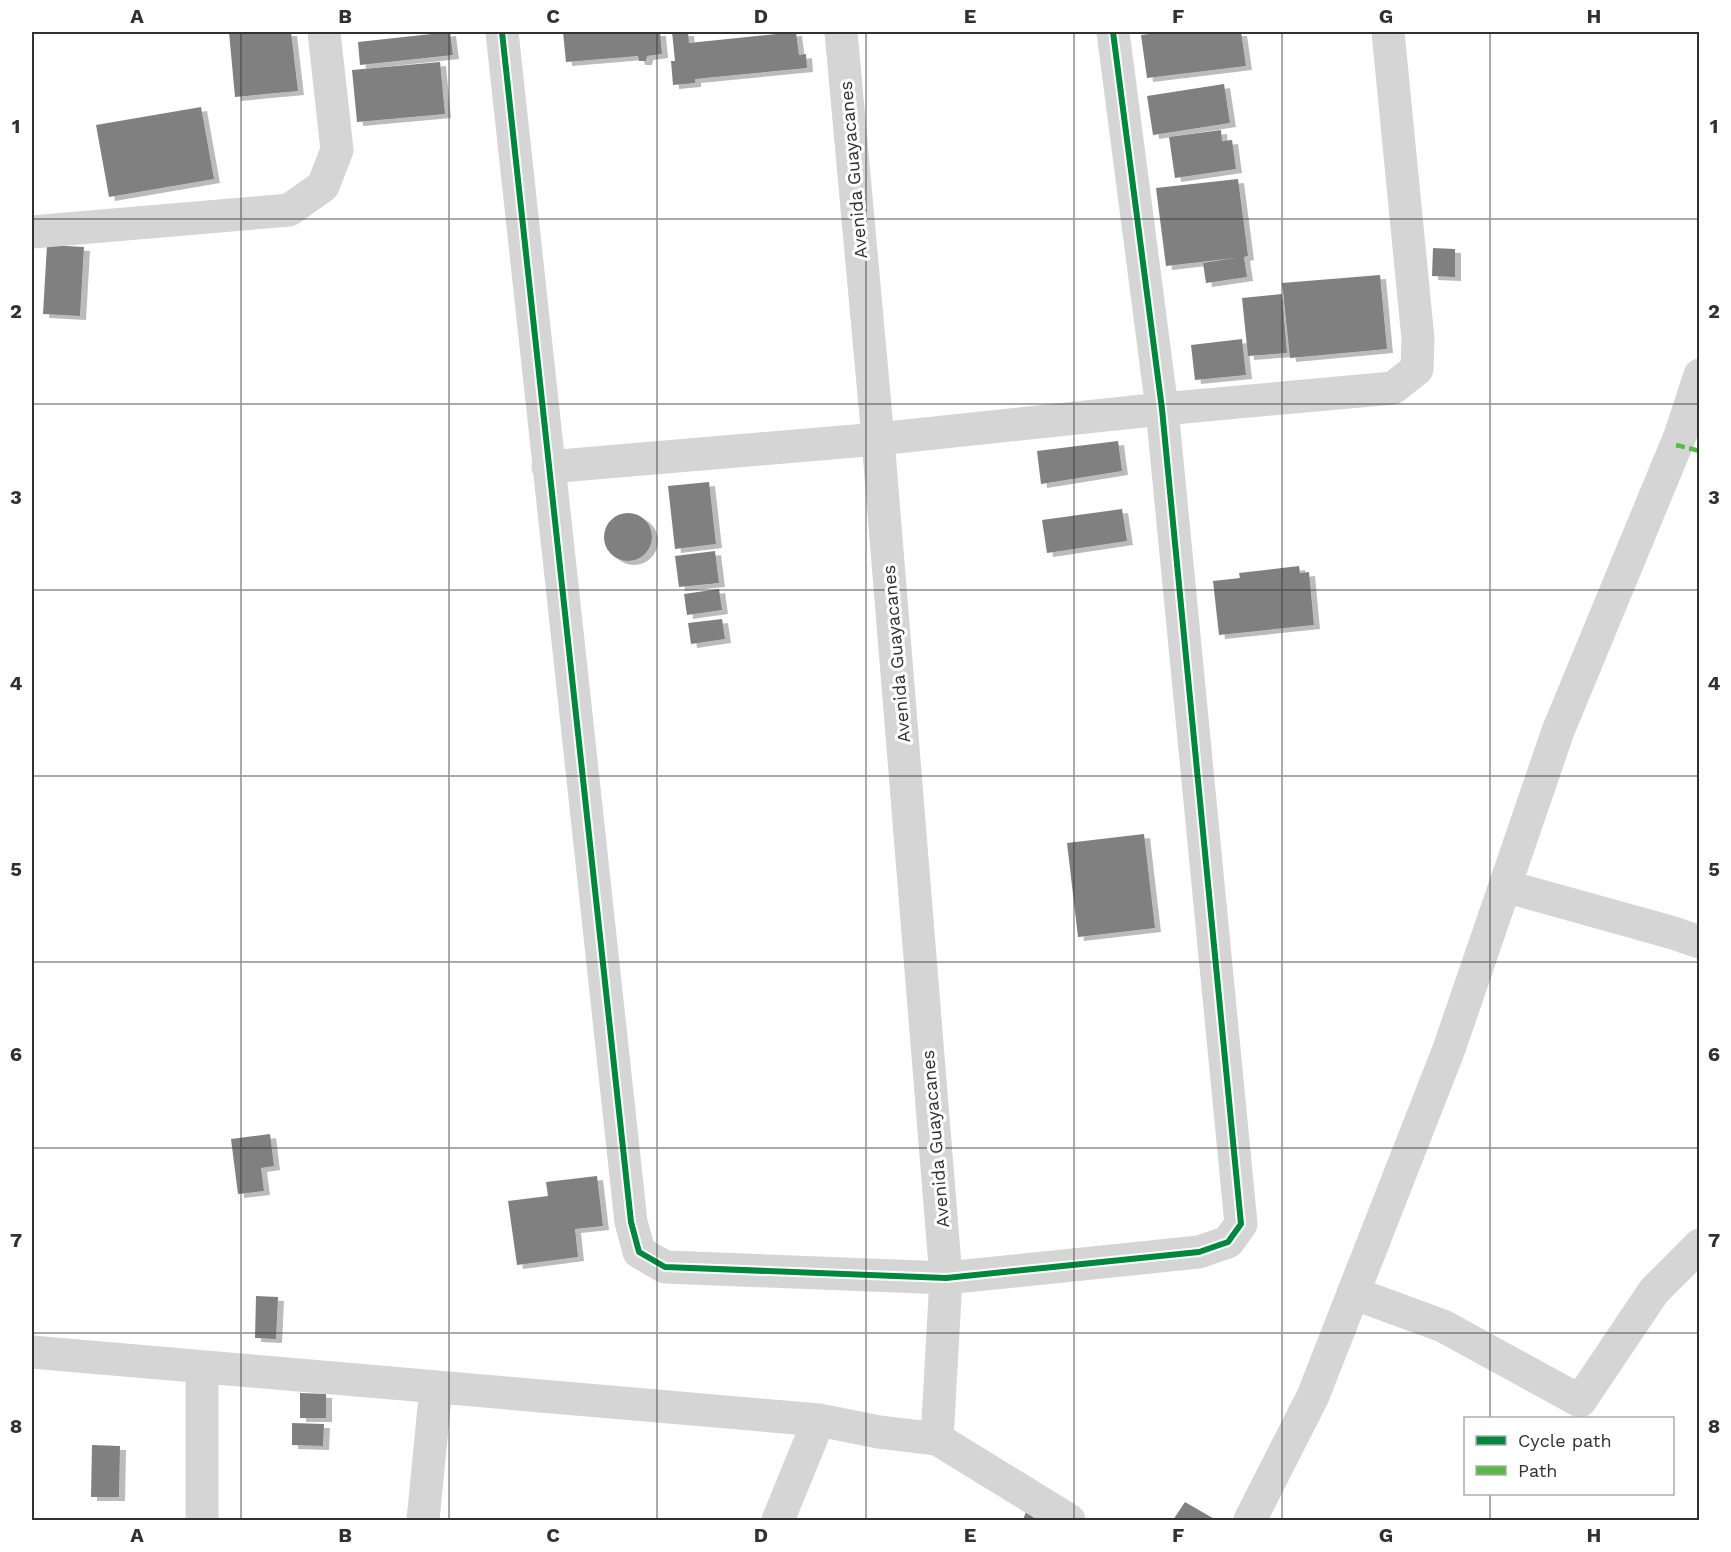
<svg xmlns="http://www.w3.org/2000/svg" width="1731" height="1552" font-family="'Work Sans',sans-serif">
	<defs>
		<filter id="shadow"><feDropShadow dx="6" dy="4" stdDeviation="0" flood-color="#0004"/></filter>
	</defs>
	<rect width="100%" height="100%" fill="#fff"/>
	<path fill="#808080" filter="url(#shadow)" d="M229,32h62l7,59 -63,6z
		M450,32l3,23 -93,10 -2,-23z
		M563,32h97l2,22 -15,2 -1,5h-7l-1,-5 -72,6z
		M672,32h16l1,11 107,-11 3,23 7,-1 1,14 -112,11v4l-22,2 -2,-24h4z
		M1165,32h76l5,34 -99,12 -6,-43z
		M440,62l5,52 -88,8 -5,-52z
		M1224,84l6,39 -77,12 -6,-39z
		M201,107l13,72 -105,18 -13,-72z
		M1221,130l1,11 10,-1 4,29 -61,9 -6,-41z
		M1238,179l10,77 -4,1 3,20 -41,6 -3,-20 32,-5 -69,8 -10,-78z
		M47,245l37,2 -4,69 -37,-2z
		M1433,248l22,1v28l-23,-1z
		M1380,275l7,74 -97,9 -8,-75z
		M1282,294l5,59 -39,3 -6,-58z
		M1242,339l4,36 -51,5 -4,-35z
		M1118,441l4,30 -81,13 -4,-33z
		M709,482l7,62 -41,5 -7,-63z
		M1122,509l5,32 -80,12 -5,-33z
		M604 537a24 24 0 1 1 48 0a24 24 0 1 1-48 0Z
		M715,551l4,32 -40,4 -4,-31z
		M1299,566l1,7 9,-1 5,53 -95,10 -6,-54 27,-3 -1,-5z
		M719,589l3,21 -35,5 -3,-21z
		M722,619l3,20 -34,5 -3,-21z
		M1144,834l11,94 -77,9 -11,-94z
		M270,1134l4,32 -13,2 3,23 -26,3 -7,-55z
		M597,1176l6,50 -28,3 3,28 -61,8 -9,-64 40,-5 -2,-14z
		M256,1296l22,1 -2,42 -21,-1z
		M300,1393l26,1v24h-26z
		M292,1423l32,1 -1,22 -31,-1z
		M92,1445l28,1 -1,51h-28z
		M1185,1502l31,18h-43z
		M1027,1509l31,11h-35z"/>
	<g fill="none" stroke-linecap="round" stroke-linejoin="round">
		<path stroke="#d5d5d5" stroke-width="33" d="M502,32l129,1190 8,30 26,15 281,11 253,-26 29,-10 13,-18 -79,-815 -49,-377
			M841,32l37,407 68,839 -9,161
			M32,232l257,-22 34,-24 14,-36 -13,-118
			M548,467l330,-28 284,-30 231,-21 24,-19 1,-30 -30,-307
			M1505,886l165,46 30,10
			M1353,1293l90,33 137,75 74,-110 46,-46
			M32,1352l787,68 60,12 58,7 132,81
			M202,1520v-153
			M423,1520l13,-133
			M778,1520l41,-100
			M1250,1520l63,-124 136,-347 109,-318 122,-295 20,-61"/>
		<path stroke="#58b947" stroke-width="4.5" stroke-dasharray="9 4.5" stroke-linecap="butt" d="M1676,445l24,6"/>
		<defs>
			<path id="cycleway" d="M502,32l129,1190 8,30 26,15 281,11 253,-26 29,-10 13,-18 -79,-815 -49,-377"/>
		</defs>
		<use href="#cycleway" stroke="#fff" stroke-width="10"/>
		<use href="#cycleway" stroke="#00873e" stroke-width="6"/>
	</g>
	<path fill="none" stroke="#313131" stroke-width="1.5" stroke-opacity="0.55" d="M241,32v1488M449,32v1488M657,32v1488M866,32v1488M1074,32v1488M1282,32v1488M1490,32v1386M32,219h1668M32,404h1668M32,590h1668M32,776h1668M32,962h1668M32,1148h1668M32,1333h1668M1490,1494v26"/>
	<g text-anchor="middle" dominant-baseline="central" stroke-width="6" stroke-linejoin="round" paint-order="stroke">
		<g font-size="18" fill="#313131" stroke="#fff">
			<text transform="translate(853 170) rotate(-95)">Avenida Guayacanes</text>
			<text transform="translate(896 654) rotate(-95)">Avenida Guayacanes</text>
			<text transform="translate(935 1139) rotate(-95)">Avenida Guayacanes</text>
		</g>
	</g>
	<rect width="1731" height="1552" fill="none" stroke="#ffffff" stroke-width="66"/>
	<rect x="1464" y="1417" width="210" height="78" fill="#ffffff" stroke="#adadad" stroke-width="1.5"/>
	<rect x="1476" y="1436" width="30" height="9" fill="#00873e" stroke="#adadad" stroke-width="1.5"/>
	<text x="1518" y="1447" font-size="18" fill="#313131">Cycle path</text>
	<rect x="1476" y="1466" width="30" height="9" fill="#58b947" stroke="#adadad" stroke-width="1.5"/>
	<text x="1518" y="1477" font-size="18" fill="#313131">Path</text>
	<rect x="33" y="33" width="1665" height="1486" fill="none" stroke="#313131" stroke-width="2"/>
	<g font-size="20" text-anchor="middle" font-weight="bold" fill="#313131">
		<text x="137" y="23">A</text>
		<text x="345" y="23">B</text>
		<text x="553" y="23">C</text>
		<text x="761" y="23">D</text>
		<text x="970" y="23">E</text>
		<text x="1178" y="23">F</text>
		<text x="1386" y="23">G</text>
		<text x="1594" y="23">H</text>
		<text x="16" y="133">1</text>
		<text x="1714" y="133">1</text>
		<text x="16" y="318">2</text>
		<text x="1714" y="318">2</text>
		<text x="16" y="504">3</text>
		<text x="1714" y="504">3</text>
		<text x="16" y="690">4</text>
		<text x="1714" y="690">4</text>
		<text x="16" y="876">5</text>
		<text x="1714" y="876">5</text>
		<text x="16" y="1061">6</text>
		<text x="1714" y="1061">6</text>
		<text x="16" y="1247">7</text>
		<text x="1714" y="1247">7</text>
		<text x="16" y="1433">8</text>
		<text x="1714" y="1433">8</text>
		<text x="137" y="1542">A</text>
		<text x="345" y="1542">B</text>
		<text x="553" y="1542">C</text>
		<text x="761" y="1542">D</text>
		<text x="970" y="1542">E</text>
		<text x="1178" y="1542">F</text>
		<text x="1386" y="1542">G</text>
		<text x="1594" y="1542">H</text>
	</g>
</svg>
